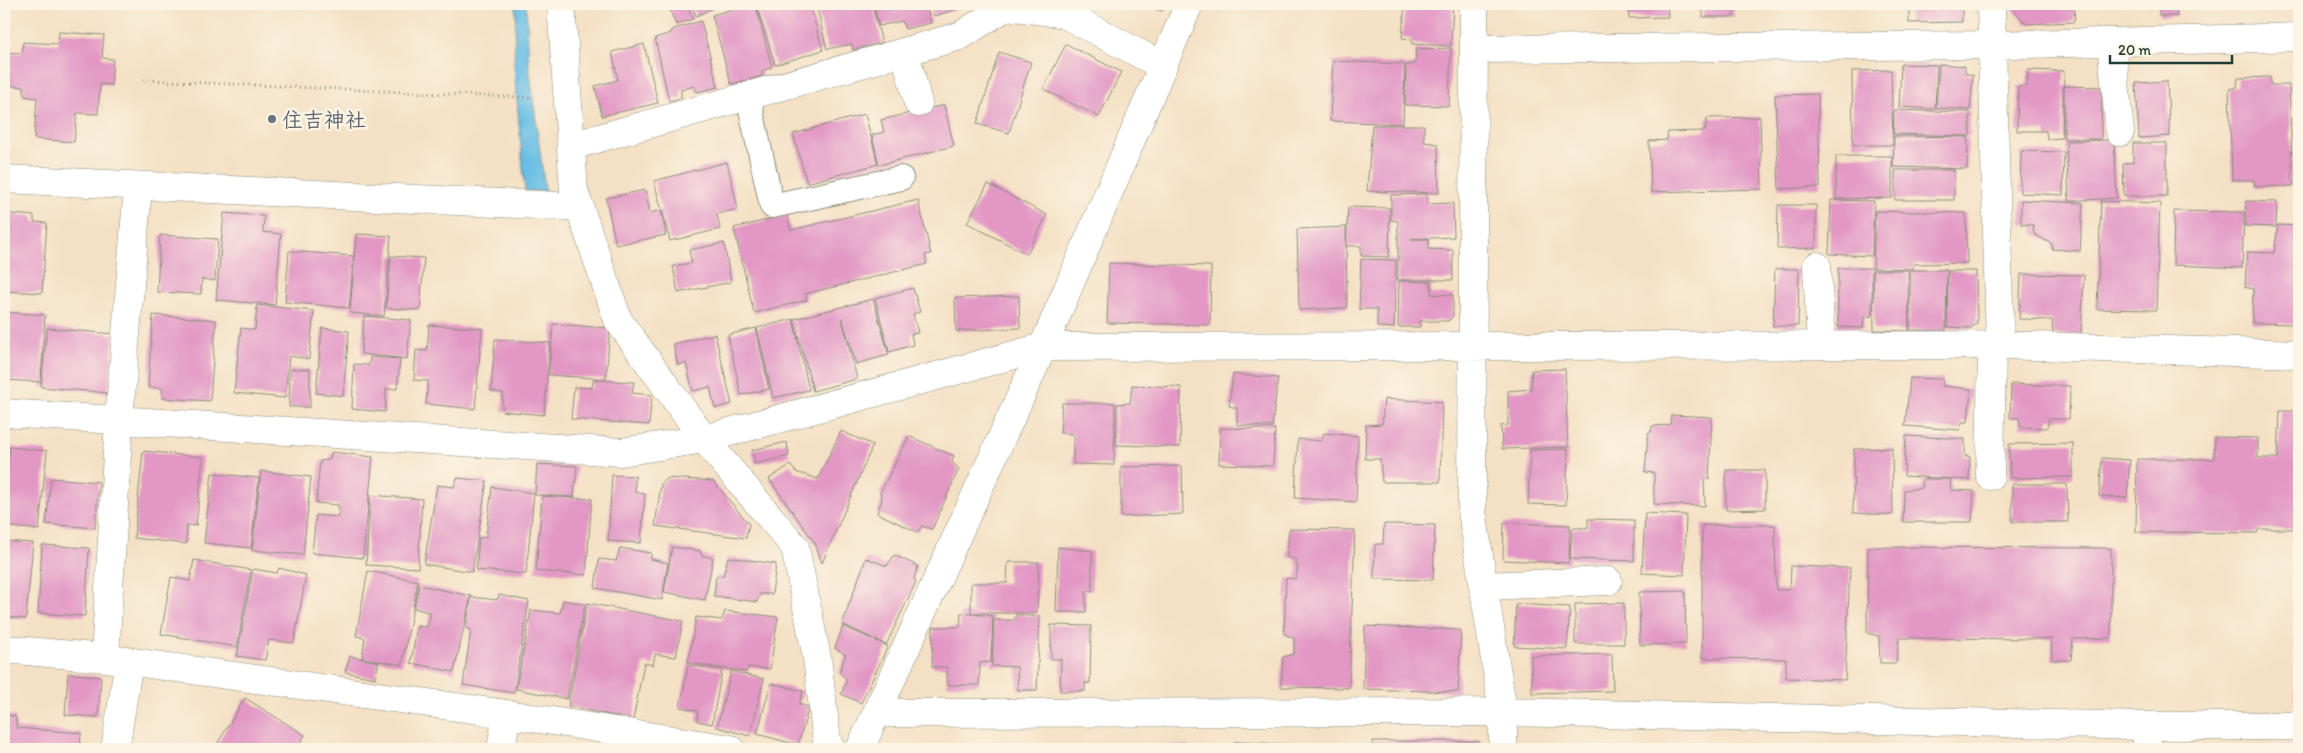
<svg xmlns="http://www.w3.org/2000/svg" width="2303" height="753" font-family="Itim,'Klee One',sans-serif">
	<rect width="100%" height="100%" fill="#fcf5e5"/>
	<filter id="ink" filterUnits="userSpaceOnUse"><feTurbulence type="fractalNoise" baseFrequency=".02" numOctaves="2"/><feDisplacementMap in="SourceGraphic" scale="10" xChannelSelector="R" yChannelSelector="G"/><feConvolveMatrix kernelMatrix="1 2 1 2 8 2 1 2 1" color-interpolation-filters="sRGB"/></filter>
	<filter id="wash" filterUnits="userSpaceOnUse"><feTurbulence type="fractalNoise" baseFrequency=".0096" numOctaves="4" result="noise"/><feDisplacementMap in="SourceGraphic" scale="20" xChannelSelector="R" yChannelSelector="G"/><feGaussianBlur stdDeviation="1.12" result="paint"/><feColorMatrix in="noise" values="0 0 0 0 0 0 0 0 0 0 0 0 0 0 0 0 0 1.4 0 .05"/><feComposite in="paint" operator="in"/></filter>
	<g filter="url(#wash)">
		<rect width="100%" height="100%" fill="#f4e0c4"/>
		<path fill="#68bee5" stroke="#447e8c" d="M516,4h10l3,62 16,125h-20l-11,-125z"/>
		<g id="blocks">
			<path fill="#e297c5" d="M668,4h19l6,15 -17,6z
				M691,4h20l2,4 -17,8z
				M751,4h4l17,63 -10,4v5l-31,8 -19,-69z
				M756,4h53l14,46 -48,15z
				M816,4h56l10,39 -29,7 -1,-6 -25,5z
				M873,4h53l5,19 -26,6 -3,-8 -23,5z
				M930,4h39l-1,2 -34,10z
				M1142,4h23l-3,7z
				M1405,4h48l-2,42 -39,-2 -1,-5 -9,-1z
				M1628,4h39l1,13 -39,1z
				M1703,4h30l1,13h-31z
				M1909,4h53v18l-53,1z
				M2014,4h61l-1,18 -48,2 -12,-13z
				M2159,4h17l1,12h-18z
				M701,21l17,66 -21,5 -3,-6 -13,4v8l-12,3 -14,-63 16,-5 2,-4z
				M59,32l45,3 -2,23 11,1 -2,26 -11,-1 -2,30 -21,-1 -3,29 -40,-3 3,-41 -13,-2v-9l-20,-2v-33l18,1 1,-11 35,2z
				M644,44l14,59 -56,13 -7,-30 23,-6 -6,-28z
				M1066,44l55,28 -22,45 -56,-28z
				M1451,48l-2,58 -44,-1 1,-40 9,-1 1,-15z
				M999,52l32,10 -22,71 -32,-9z
				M1333,61l72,3 -2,60 -73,-3z
				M1901,64l36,1 -2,44 -36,-2z
				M1939,64l26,2v7l8,2 -3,35 -34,-2z
				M1891,70l2,75h-40l-1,-74z
				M2028,70l36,1 -2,67 -15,1 -1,-8h-29l1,-45h9z
				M2270,77l1,8h18l4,101 -38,1 -1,-7h-22l-3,-91 8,-2 1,-9z
				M2167,81l3,55 -31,2 -3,-55z
				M2064,86l38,1 -1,52h-37z
				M1818,94l2,93 -41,2 -4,-94z
				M944,105l10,41 -75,19 -7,-30 12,-3 -3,-12z
				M1894,110l76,2v24l-77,-2z
				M865,114l13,50 -71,19 -14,-49z
				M1760,117l2,72 -111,3 -2,-51 18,-1 1,-8 37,-1 2,-13z
				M1372,125h52v17l14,2 1,49 -72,-2z
				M1894,136l74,1 -1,32 -74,-2z
				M2114,140l3,58 -48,3 -3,-60z
				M2133,143h34v53h-43l-1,-32 10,-2z
				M2021,151l43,1 -1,43 -43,-2z
				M1836,156h56v42l-56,1z
				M727,162l11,47 -21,5 3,15 -50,12 -16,-60z
				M1895,170h59v30h-59z
				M988,184l59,31 -20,39 -60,-31z
				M645,190l5,23 11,-3 5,25 -50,10 -10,-47z
				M1427,194v10l26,-1 1,34 -43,2h18l-1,10 25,1v30h-55v-59l-7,-1v-25z
				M918,200l13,54 -6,1 2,9 -122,30 2,6 -53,13 -20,-85 53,-13 4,15z
				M1831,200l43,1 -2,55 -43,-2z
				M2021,200l62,3 -3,48 -28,-2v-5l-18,-10 -1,-9 -12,-1z
				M2101,201l59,2 -4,107 -59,-1z
				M2246,201l31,1 -1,25 -31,-1z
				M1778,205h38v43l-39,1z
				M1348,207l42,1 -1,49 -28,-1v-10h-15z
				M1875,211l91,2 1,50 -53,1 -1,5 -40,-1z
				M2174,211l70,1 -2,56 -69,-3z
				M4,213l30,3v6l13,1 -5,70 -38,-2z
				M224,213l40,3 -1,16 18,2 -6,71 -59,-5z
				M2278,225l21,1v98l-47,-1 1,-34 -8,-2 2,-35 27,1z
				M1346,227l1,81 -48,2 -2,-81z
				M356,234l35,2 -7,80 -34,-3z
				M160,235l58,4 -3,42 -13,-2 -1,15 -44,-2z
				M724,243l7,39 -53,11 -5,-27 19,-3 -3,-13z
				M289,251l65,5 -5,52 -64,-6z
				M391,256l33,2 -4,52 -34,-2z
				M1361,259l35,1 -2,68 -17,-1v-18h-18z
				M1109,263l102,3 -1,59 -103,-2z
				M1838,268h34v48l-8,1 -1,11 -25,-1z
				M1775,269h24l-1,57h-25z
				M1873,270h35l1,61 -35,-1z
				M1910,270h37l-1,61 -36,-1z
				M1948,271h28l1,52 -6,5 -24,-1z
				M2021,274l63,1 -3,60 -28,-1 -1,-14 -33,-1z
				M1399,281l32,1v12l22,1v21l-5,5h-28v6h-22z
				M913,288l7,24 -7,2 5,19 -7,1 2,11 -24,7 -14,-54z
				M1019,296l1,32 -64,3 -1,-33z
				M873,299l16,56 -33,9 -14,-46 15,61 -44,12 -19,-72z
				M257,305l57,6 -5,48 -20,-3 -4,42 -51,-5 7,-65 14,2z
				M4,312l41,3 -4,67 -37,-2z
				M153,315l63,5 -6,81 -48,-3v-10l-14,-1z
				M364,316l47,4 -4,39 -46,-5z
				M793,319l16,71 -36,8 -16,-70z
				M553,324l57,4 -4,51 -57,-4z
				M429,325l53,3 -7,81 -49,-5 2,-23 -14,-1 2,-30 11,1z
				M47,328l67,6 -6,59 -67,-6z
				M322,328l27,3 -6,65 -27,-3z
				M756,328l13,61 -28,6 -13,-60z
				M715,334l17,70 -17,4 -5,-21 -17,4 -7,-28 -8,2 -5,-21z
				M495,339l55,4 -6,72 -42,-4 1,-18 -12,-2z
				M370,357l30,2 -3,30h-11l-1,23 -33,-3 2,-45 15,1z
				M290,369h20v38h-21z
				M1565,369l3,78 -66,2 -1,-23 7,-1v-34l23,-2 1,-19z
				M1233,374l45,4 -6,49 -35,-2v-17l-8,-2z
				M1910,378l33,1 -1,7 29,3 -3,33h-6l-2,8 -55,-4z
				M593,380l41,2 -2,11 20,2 -3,30 -78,-6 3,-32 18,1z
				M2011,384l59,2 -1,33h-20l-2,9 -27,-1 -1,-9h-9z
				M1132,385l49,2 -1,60 -64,-2 1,-41 13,-1z
				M1384,399l58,3 -2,80h-58l-2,-23h-15l1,-34 16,-1z
				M1062,403h53l-1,62 -41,-1v-30l-13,-1z
				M2280,411h19v118h-40l-2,4 -121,-1 1,-73h77l1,-22 43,1v20h20z
				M1671,415l41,2 -3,62h-5l1,27 -51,-2v-31l-9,-1 3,-39 3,-1 1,-6 18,-1z
				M1220,428l55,1 -2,37 -54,-2z
				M841,431l32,14 -51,118 -7,-20 -46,-64 21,-14 6,7 22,7z
				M1324,433l34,3 -2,66 -61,-4 3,-59 23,2z
				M909,436l45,20 -2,6 7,7 -27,60 -10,-3 -5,6 -40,-19 5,-14 -2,-6z
				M1906,436l59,3v17l5,1 -1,23 -65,-4z
				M787,442l2,14 -34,8 -3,-14z
				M2073,443v34l-63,1 -1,-34z
				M10,447l37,4 -8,79 -35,-4v-41l2,1z
				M1892,448l1,67 -40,-2 1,-64z
				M1568,449l-2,56 -38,-1 2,-54z
				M143,451l60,6 -7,69 -9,-1 -1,19 -52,-6z
				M332,452l41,5 -10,101 -51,-5 4,-38 21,2 2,-5 -1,-7 -22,-2 4,-42 9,-1z
				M2102,458l28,2 -3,38 -28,-2z
				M537,464l40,2 -3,31 -39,-2z
				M1182,466l1,48 -62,3v-50z
				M1726,470h39v39l-39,1z
				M261,471l50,6 -8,78 -51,-5z
				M212,473l47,5 -8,70 -47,-5z
				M612,475l23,1v16l10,2 -4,49 -33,-2z
				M51,478l48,4 -4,46 -49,-4z
				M457,478l30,3 -15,91 -48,-8 13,-79 17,2z
				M668,478l45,3 36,43 -3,14 -91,-12 6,-42z
				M1923,479h27l1,11 23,1 -2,31h-69l1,-32 18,-2z
				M2012,484h55l1,38h-56z
				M492,487l42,6 -8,81 -50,-4 3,-32 7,-1z
				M370,495l52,4 -4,69 -52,-3z
				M542,496l50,3 -6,76 -50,-4z
				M1645,513l41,2 -2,60 -42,-2z
				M1588,519l46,1v41l-64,-2 2,-31h16z
				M1504,523l66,2 -1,38 -66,-3z
				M1384,524l51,1 -2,55 -59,-1 1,-35h8z
				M1702,525h73l1,65h14l1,-24 59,2 -5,112 -59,-2v-19l-84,-1z
				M1289,529l66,1 -6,158 -68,-1 2,-30 11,-3v-16l-10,-4 2,-56 9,1 3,-10 -3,-10 -8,-2z
				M4,541l29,2 -7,76 -22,-2z
				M42,545l47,3 -4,68 -47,-3z
				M672,547l29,4v4l12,3 -8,42 -41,-8z
				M1058,547l34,4v40h-6v21h-30z
				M1868,547l243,1v90l-38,1 -2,21h-19l-1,-21 -152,-1 -3,25h-16l-1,-27 -12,-3z
				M620,548l31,5v6l17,4 -6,37 -67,-12 4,-29 17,2z
				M894,555l24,11 -4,12 2,4 -30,63 -44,-21 24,-66 21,8z
				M728,557l48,7 -4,30h-12l-3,8 -43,-6 2,-20h7z
				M194,560l57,10 -14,77 -76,-13 10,-57 19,4z
				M1008,562h31l-2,51h-66v-30h36z
				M279,568l27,7 -12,68 -25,-3 -4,20 -28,-4 16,-87 24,4z
				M368,571l50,10 -16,84 -40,-7 3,-20 -9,-2z
				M419,585l52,11 -17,76 -43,-9 6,-37 10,1 4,-14 -17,-5z
				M1685,591l1,53 -46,1 -1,-53z
				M499,595l30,6 -15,92 -51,-8 8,-55 -5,-2 5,-31 26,3z
				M563,600l22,4 -18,95 -51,-10 15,-79 29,3z
				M587,603l96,18 -7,36 -21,-3 -2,11 -9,-2 -11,57 -65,-14z
				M1624,603v41h-49v-40z
				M1516,604l54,3 -3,42 -53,-3z
				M725,611l53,6 -8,52 -22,-2 -1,5 -59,-9 8,-46 26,3z
				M961,613l32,3 -2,46 -11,1 -1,22h-32v-18h-15l1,-40h27z
				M1016,615l24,1 -3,74h-19l-1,-23 -25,-1 2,-46h20z
				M1051,625l40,1 -1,57h-5v8h-25l1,-32h-10z
				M843,626l45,20 -27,57 -20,-9 6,-14 -8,-8 7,-17 -11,-7z
				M1365,626l96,4 -3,62 -95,-3z
				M1612,654l1,37 -81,2 -1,-37z
				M350,656l29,6 -4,16 -30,-6z
				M2297,664h2v35h-4z
				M688,665l34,5 -10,54 -15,-3 1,-10 -18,-4z
				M731,671l33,8 -14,57 -33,-9z
				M68,673l33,4 -3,40 -33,-2z
				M771,683l32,8 -4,13 10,3 -11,38 -41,-11z
				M245,698l60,37 -8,14h-83z
				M4,715l11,1 2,12 64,5 -1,16h-76z
				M1373,741h106l-1,8h-105z
				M1234,742l76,3 2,4h-78z
				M1144,745l44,1v3h-44z
				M2299,746v3h-124v-2z"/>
		</g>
	</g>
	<g filter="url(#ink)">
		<use href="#blocks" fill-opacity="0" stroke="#8a8e7c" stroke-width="1"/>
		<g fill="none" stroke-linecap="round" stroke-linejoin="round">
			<defs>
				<path id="lane" d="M748,96l24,110 129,-28"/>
				<path id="street" d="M561,4l13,187 44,129 86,119 91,108 22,111 10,84 4,7
					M1474,4l-2,507 31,201v37
					M1991,4l9,341
					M2111,42l9,90
					M1474,49l518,-4 307,-8
					M905,52l13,51
					M571,146l389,-110 47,-30 57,8 99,52
					M4,179l576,28
					M1817,266l4,79
					M4,413l617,39 83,-13 339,-92 957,-2 299,9
					M1990,476l2,-131
					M1483,586l125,-5
					M4,649l101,9 402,56 224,35
					M105,658l14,-238 19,-234
					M878,713l625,-1 644,14h152
					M115,749l14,-88
					M501,749l6,-35
					M860,749l183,-402 146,-343
					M2147,749v-23"/>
			</defs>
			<use href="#lane" stroke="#8a8e7c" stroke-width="26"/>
			<use href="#street" stroke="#8a8e7c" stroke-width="29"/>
			<path stroke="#8a8e7c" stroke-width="3" stroke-dasharray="1 4" stroke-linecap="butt" d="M144,80l389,18"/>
			<use href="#lane" stroke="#fff" stroke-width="24"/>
			<use href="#street" stroke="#fff" stroke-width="28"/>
		</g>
	</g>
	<circle fill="#6b7280" stroke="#fcf5e5" stroke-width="2" cx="272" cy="119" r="5"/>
	<g text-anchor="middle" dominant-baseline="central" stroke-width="5" stroke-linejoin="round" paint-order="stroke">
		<g font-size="21" font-weight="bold" fill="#5b616d" stroke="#fcf5e5" text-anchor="start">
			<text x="282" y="119">住吉神社</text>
		</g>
	</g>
	<rect width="2303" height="753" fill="none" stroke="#fcf5e5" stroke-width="20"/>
	<path d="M2110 55v8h122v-8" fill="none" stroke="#1f3d34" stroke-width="2.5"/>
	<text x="2118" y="55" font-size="15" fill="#1f3d34" stroke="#fcf5e5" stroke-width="4" paint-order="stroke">20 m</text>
</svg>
